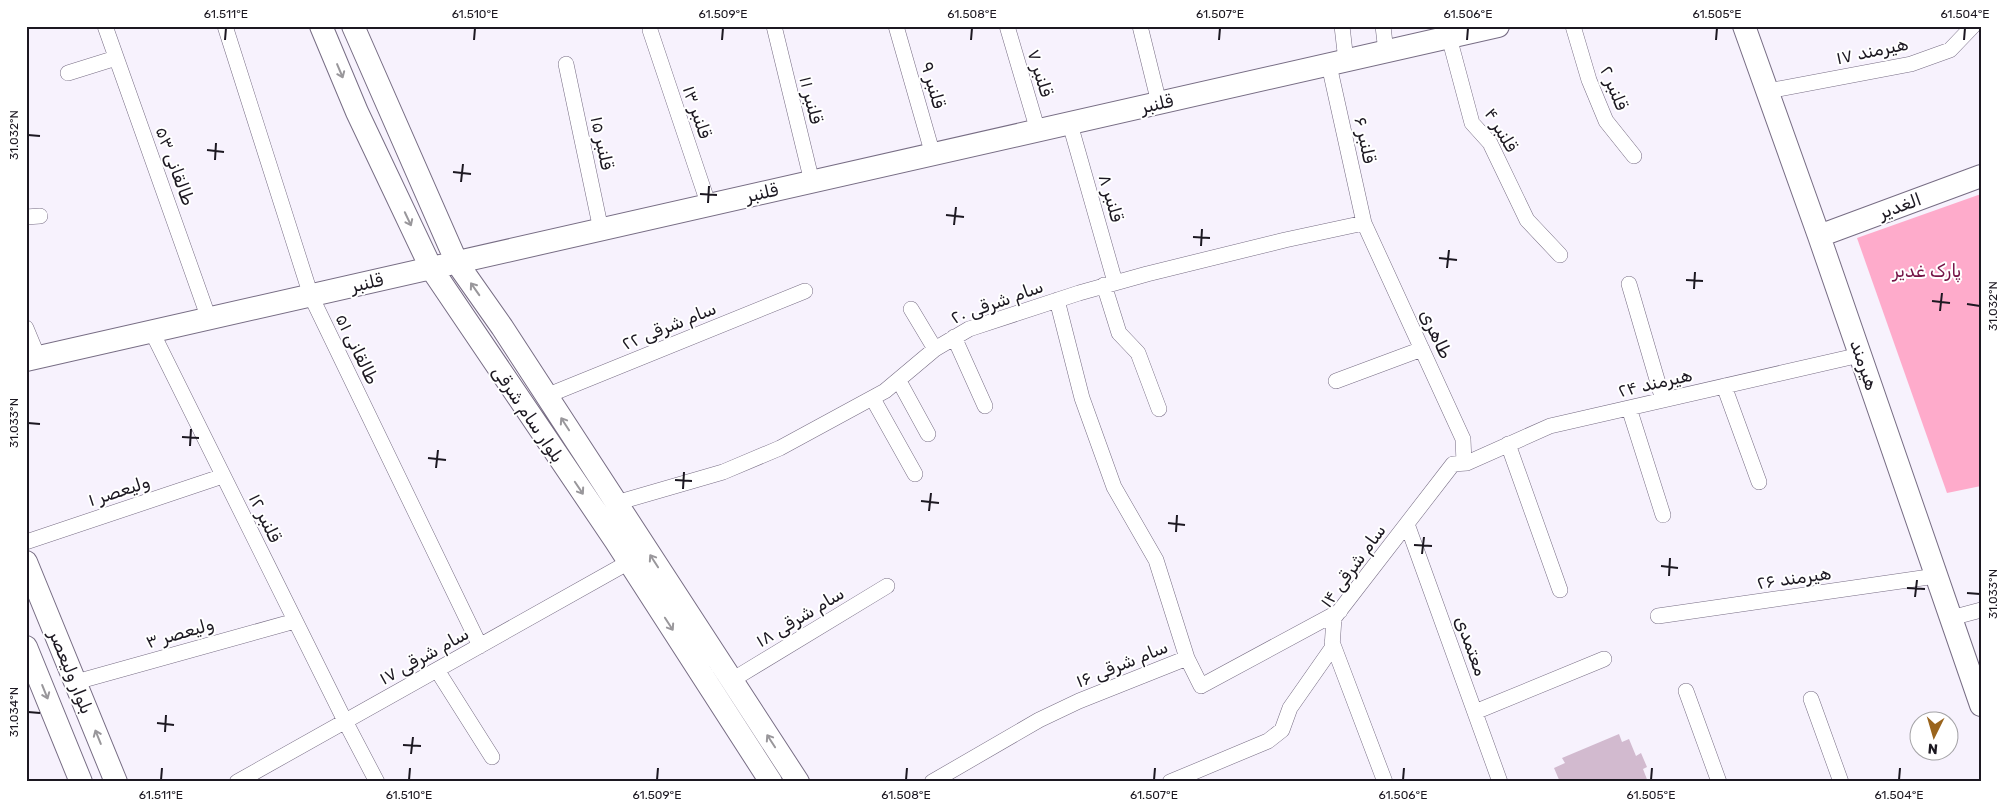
<svg xmlns="http://www.w3.org/2000/svg" width="2007" height="808" font-family="Rubik,'Noto Sans Arabic',sans-serif">
	<rect width="100%" height="100%" fill="#f7f2fd"/>
	<path fill="#feabcb" d="M1981,194v292l-34,7 -90,-255z"/>
	<path fill="#d2bacf" d="M1619,734l3,8 7,-3 7,17 5,-3 6,14 -4,2 5,13h-88l-6,-14 11,-5 -3,-5z"/>
	<g fill="none" stroke-linecap="round" stroke-linejoin="round">
		<defs>
			<path id="street" d="M105,26l104,293
				M225,26l86,270 169,350
				M774,26l38,156
				M896,26l37,129
				M1007,26l31,105
				M1140,26l19,77
				M1342,26l4,35
				M1383,26l3,26
				M1573,26l16,54 17,41 28,35
				M650,30l59,176
				M1449,37l23,86 18,20 37,77 33,35
				M566,64l35,166
				M1329,65l35,158 99,216 1,24
				M68,73l48,-15
				M1768,91l143,-27 39,-14 23,-24
				M1070,124l45,158
				M26,217l14,-1
				M1629,284l34,116
				M1104,285l15,48 19,20 21,56
				M1057,300l25,98 32,89 42,73 31,98
				M911,309l24,40
				M26,328l12,29
				M152,332l193,389 32,61
				M954,337l31,69
				M899,381l29,53
				M1336,381l86,-32
				M1724,386l35,96
				M546,396l259,-105
				M873,399l42,75
				M1629,408l34,107
				M1508,444l52,146
				M616,503l107,-31 57,-24 105,-57 50,-42 34,-20 110,-36 68,-19 138,-34 79,-17
				M1407,524l93,258
				M26,542l197,-66
				M1658,616l278,-40
				M1951,618l30,-8
				M1332,642l53,140
				M437,670l55,87
				M732,680l155,-94
				M76,682l219,-61
				M1686,691l33,91
				M1811,699l30,83
				M1475,712l129,-53
				M237,782l392,-220
				M932,782l107,-62 40,-19 108,-43 14,28 139,-75
				M1170,782l98,-41 14,-11 8,-22 42,-60 2,-30 119,-154 14,-1 83,-37 310,-71"/>
			<path id="secondary" d="M321,26l36,86 74,156 184,272 156,242
				M353,26l104,237 45,64 296,455
				M1744,26l75,210 162,469
				M1819,236l162,-60
				M26,360l1472,-334
				M26,562l90,220
				M26,647l55,135"/>
		</defs>
		<use href="#street" stroke="#776d84" stroke-width="16"/>
		<use href="#secondary" stroke="#776d84" stroke-width="24"/>
		<use href="#street" stroke="#fff" stroke-width="15"/>
		<use href="#secondary" stroke="#fff" stroke-width="22"/>
	</g>
	<defs><path id="oneway-shaft" d="M-6 0H5M1.5-3L5.5 0L1.5 3" fill="none" stroke-width="1.6" stroke-linecap="round" stroke-linejoin="round" transform="scale(1.25)"/></defs>
	<g stroke="#99979b">
		<use href="#oneway-shaft" transform="translate(340 71) rotate(67)"/>
		<use href="#oneway-shaft" transform="translate(408 219) rotate(65)"/>
		<use href="#oneway-shaft" transform="translate(475 289) rotate(-125)"/>
		<use href="#oneway-shaft" transform="translate(565 424) rotate(-123)"/>
		<use href="#oneway-shaft" transform="translate(579 488) rotate(56)"/>
		<use href="#oneway-shaft" transform="translate(654 561) rotate(-123)"/>
		<use href="#oneway-shaft" transform="translate(669 624) rotate(57)"/>
		<use href="#oneway-shaft" transform="translate(45 692) rotate(68)"/>
		<use href="#oneway-shaft" transform="translate(98 737) rotate(-112)"/>
		<use href="#oneway-shaft" transform="translate(771 741) rotate(-123)"/>
	</g>
	<path fill="none" stroke="#1c1821" stroke-width="2" d="M225,40l1,-12M474,40l1,-12M722,40l1,-12M971,40l1,-12M1219,40l1,-12M1467,40l1,-12M1716,40l1,-12M1964,40l1,-12M28,135l12,1M207,150l17,2M215,160l1,-17M453,172l18,2M461,182l2,-18M700,194l17,1M708,203l1,-17M946,215l18,2M954,225l2,-18M1193,237l17,1M1201,246l1,-17M1439,258l18,2M1447,268l2,-18M1686,280l17,1M1694,289l1,-17M1932,301l18,2M1967,304l13,2M1940,311l2,-18M28,423l12,1M182,437l17,1M190,446l1,-17M428,458l18,2M436,468l2,-18M675,480l17,1M683,489l1,-17M921,501l18,2M929,511l2,-18M1168,523l17,2M1176,532l1,-17M1414,545l18,1M1422,554l2,-17M1661,566l17,2M1669,576l1,-18M1907,588l18,1M1967,593l13,1M1915,597l2,-17M28,712l12,1M157,723l17,2M165,732l1,-17M403,745l18,1M411,754l2,-17M161,780l1,-12M409,780l1,-12M657,780l1,-12M906,780l1,-12M1154,780l1,-12M1403,780l1,-12M1651,780l1,-12M1899,780l1,-12"/>
	<g text-anchor="middle" dominant-baseline="central" stroke-width="4" stroke-linejoin="round" paint-order="stroke">
		<g font-size="18" fill="#1c1821" stroke="#fff">
			<text transform="translate(1872 51) rotate(-12)">هیرمند ۱۷</text>
			<text transform="translate(1040 73) rotate(73)">قلنبر ۷</text>
			<text transform="translate(933 85) rotate(74)">قلنبر ۹</text>
			<text transform="translate(1614 88) rotate(68)">قلنبر ۲</text>
			<text transform="translate(811 100) rotate(76)">قلنبر ۱۱</text>
			<text transform="translate(1157 104) rotate(-13)">قلنبر</text>
			<text transform="translate(697 112) rotate(71)">قلنبر ۱۳</text>
			<text transform="translate(1501 130) rotate(59)">قلنبر ۴</text>
			<text transform="translate(1365 140) rotate(78)">قلنبر ۶</text>
			<text transform="translate(602 143) rotate(78)">قلنبر ۱۵</text>
			<text transform="translate(175 166) rotate(70)">طالقانی ۵۳</text>
			<text transform="translate(762 193) rotate(-13)">قلنبر</text>
			<text transform="translate(1111 198) rotate(74)">قلنبر ۸</text>
			<text transform="translate(1900 206) rotate(-20)">الغدیر</text>
			<text transform="translate(367 283) rotate(-13)">قلنبر</text>
			<text transform="translate(997 302) rotate(-20)">سام شرقی ۲۰</text>
			<text transform="translate(669 326) rotate(-22)">سام شرقی ۲۲</text>
			<text transform="translate(1436 334) rotate(65)">طاهری</text>
			<text transform="translate(357 349) rotate(64)">طالقانی ۵۱</text>
			<text transform="translate(1864 365) rotate(71)">هیرمند</text>
			<text transform="translate(1655 383) rotate(-13)">هیرمند ۲۴</text>
			<text transform="translate(528 414) rotate(56)">بلوار سام شرقی</text>
			<text transform="translate(119 491) rotate(-18)">ولیعصر ۱</text>
			<text transform="translate(265 518) rotate(64)">قلنبر ۱۲</text>
			<text transform="translate(1353 566) rotate(-54)">سام شرقی ۱۴</text>
			<text transform="translate(1794 578) rotate(-8)">هیرمند ۲۶</text>
			<text transform="translate(800 617) rotate(-31)">سام شرقی ۱۸</text>
			<text transform="translate(180 633) rotate(-16)">ولیعصر ۳</text>
			<text transform="translate(1471 646) rotate(70)">معتمدی</text>
			<text transform="translate(424 656) rotate(-29)">سام شرقی ۱۷</text>
			<text transform="translate(1122 664) rotate(-22)">سام شرقی ۱۶</text>
			<text transform="translate(71 672) rotate(68)">بلوار ولیعصر</text>
		</g>
		<g font-size="18" fill="#751446" stroke="#fff">
			<text x="1927" y="271">پارک غدیر</text>
		</g>
	</g>
	<rect width="2007" height="808" fill="none" stroke="#ffffff" stroke-width="55"/>
	<g transform="translate(1934 736) rotate(185)"><circle r="24" fill="#ffffff" stroke="#a4a3a6"/>
	<path d="M0-4L9 19L0 12L-9 19Z" fill="#9a641d"/>
	<text y="-8" font-size="14" font-weight="bold" text-anchor="middle" fill="#1c1821">N</text>
	</g>
	<rect x="28" y="28" width="1952" height="752" fill="none" stroke="#1c1821" stroke-width="2"/>
	<g font-size="12" text-anchor="middle" fill="#1c1821">
		<text x="226" y="18">61.511°E</text>
		<text x="475" y="18">61.510°E</text>
		<text x="723" y="18">61.509°E</text>
		<text x="972" y="18">61.508°E</text>
		<text x="1220" y="18">61.507°E</text>
		<text x="1468" y="18">61.506°E</text>
		<text x="1717" y="18">61.505°E</text>
		<text x="1965" y="18">61.504°E</text>
		<text transform="translate(14 135) rotate(-90)" y="4">31.032°N</text>
		<text transform="translate(1993 306) rotate(-90)" y="4">31.032°N</text>
		<text transform="translate(14 423) rotate(-90)" y="4">31.033°N</text>
		<text transform="translate(1993 594) rotate(-90)" y="4">31.033°N</text>
		<text transform="translate(14 712) rotate(-90)" y="4">31.034°N</text>
		<text x="161" y="799">61.511°E</text>
		<text x="409" y="799">61.510°E</text>
		<text x="657" y="799">61.509°E</text>
		<text x="906" y="799">61.508°E</text>
		<text x="1154" y="799">61.507°E</text>
		<text x="1403" y="799">61.506°E</text>
		<text x="1651" y="799">61.505°E</text>
		<text x="1899" y="799">61.504°E</text>
	</g>
</svg>
